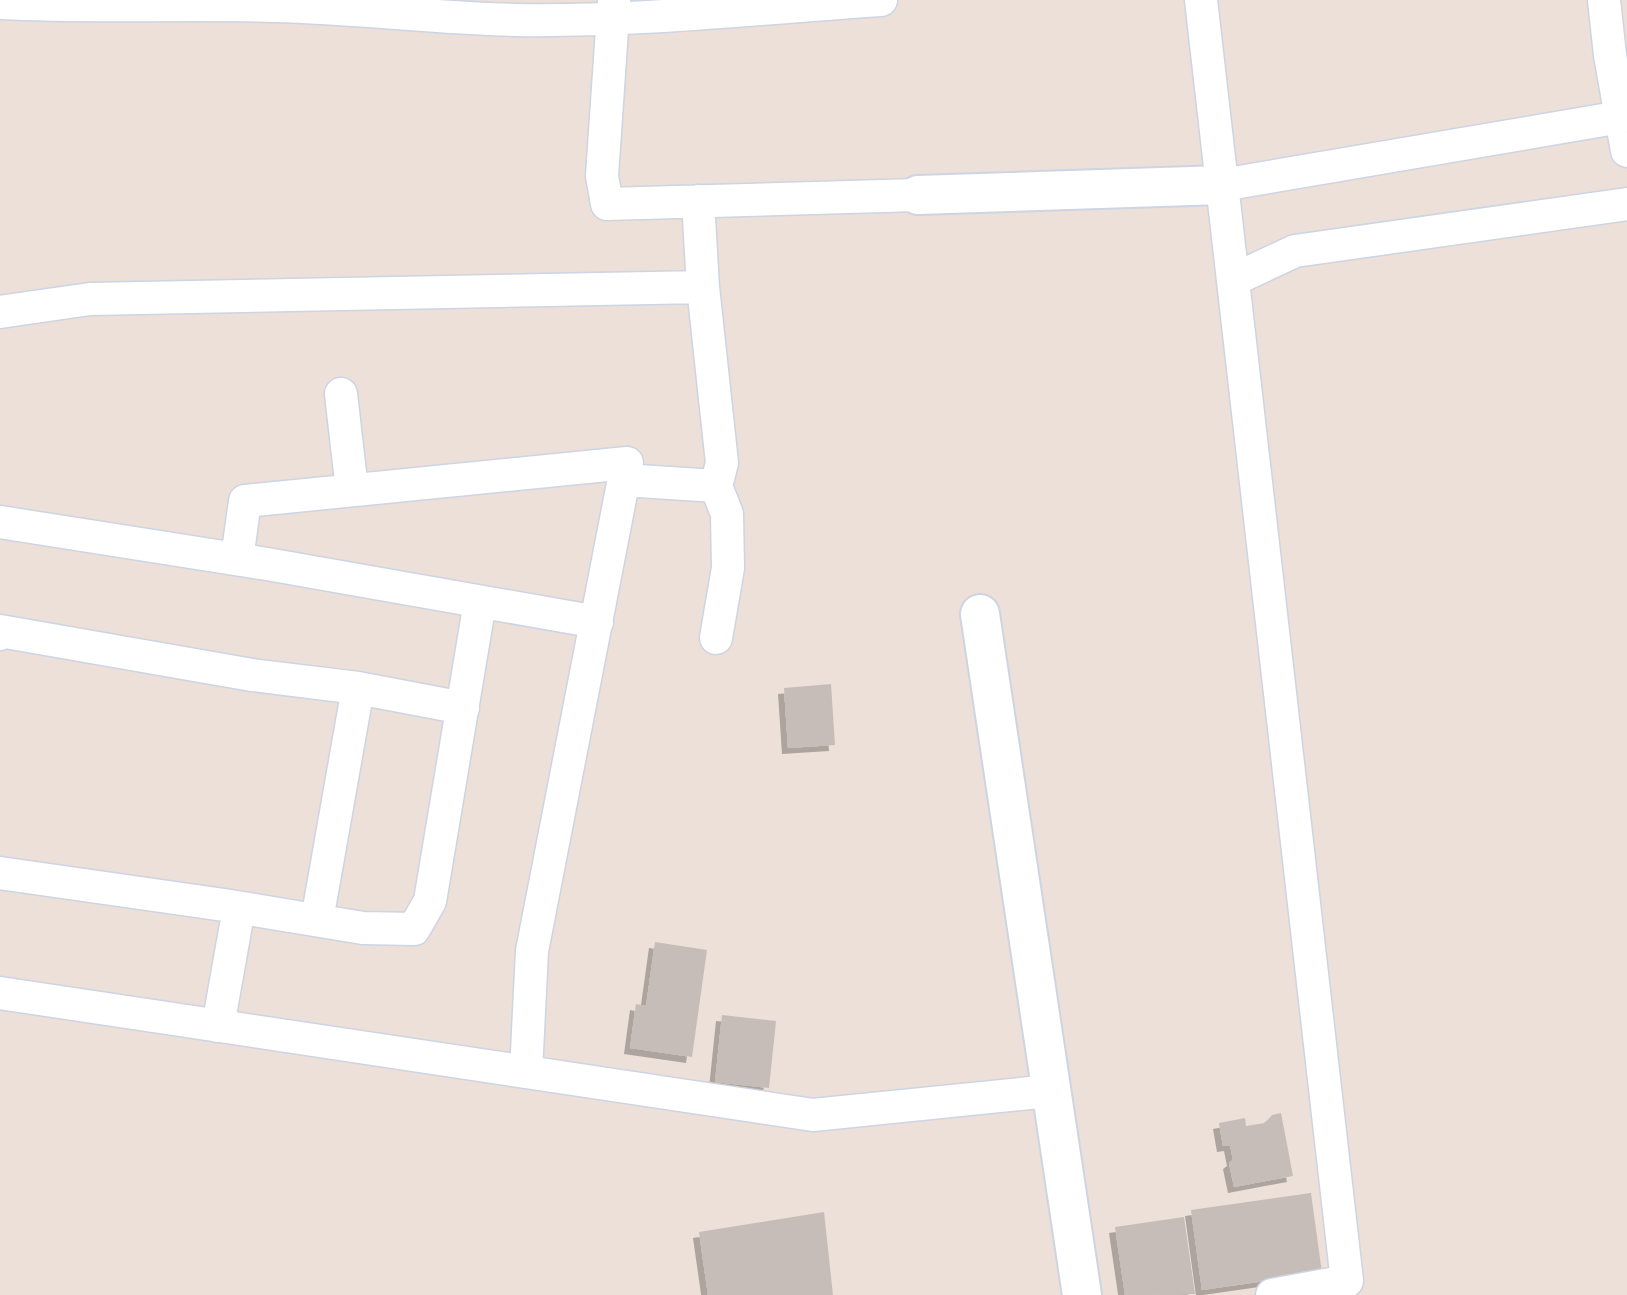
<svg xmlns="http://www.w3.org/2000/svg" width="1627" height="1295" font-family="Raleway,sans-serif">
	<defs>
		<filter id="shadow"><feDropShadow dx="-6" dy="6" stdDeviation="0" flood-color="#0004"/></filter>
	</defs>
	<rect width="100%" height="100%" fill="#ece0d8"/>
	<path fill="#c7bdb8" filter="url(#shadow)" d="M831,684l4,61 -47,3 -4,-60z
		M655,942l52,8 -15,107 -62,-9 6,-44 10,2z
		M722,1015l54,6 -7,67 -54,-6z
		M1281,1113l12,63 -59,11 -5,-24 4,-3 -3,-15 -7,1 -4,-23 26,-5 1,8 19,-3 7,-8z
		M1311,1193l11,80 -120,17 -11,-80z
		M824,1212l9,83h-125l-9,-63z
		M1184,1217l11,77 -70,1 -10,-68z"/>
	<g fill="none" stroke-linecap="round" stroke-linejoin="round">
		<defs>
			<path id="minor" d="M614,0l-12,176 5,28 311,-9
				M1201,0l146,1281 -75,14
				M1604,0l6,55 17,96
				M0,3c92,5 184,0 276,3 80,2 159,12 239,14 122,2 244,-12 366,-20
				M1222,185l399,-68
				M698,201l5,86 19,176 -6,23
				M1233,280l62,-29 332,-47
				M0,312l90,-13 613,-12
				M341,394l11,96
				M623,480l93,6 11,28 1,54 -12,70
				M0,522l267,42 330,58
				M237,559l8,-58 382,-38 -95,488 -6,121
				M0,634v-3l252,44 106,13 105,20
				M0,873l224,32 139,23 51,1 16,-28 50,-299
				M317,920l41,-232
				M0,993l813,122 237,-24
				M218,1026l21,-118"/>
			<path id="tertiary" d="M918,195l304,-10
				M980,614l102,681"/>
		</defs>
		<use href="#minor" stroke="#cdd4e3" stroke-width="35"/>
		<use href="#tertiary" stroke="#cdd4e3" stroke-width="42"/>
		<use href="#minor" stroke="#fff" stroke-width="32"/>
		<use href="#tertiary" stroke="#fff" stroke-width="38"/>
	</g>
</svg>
